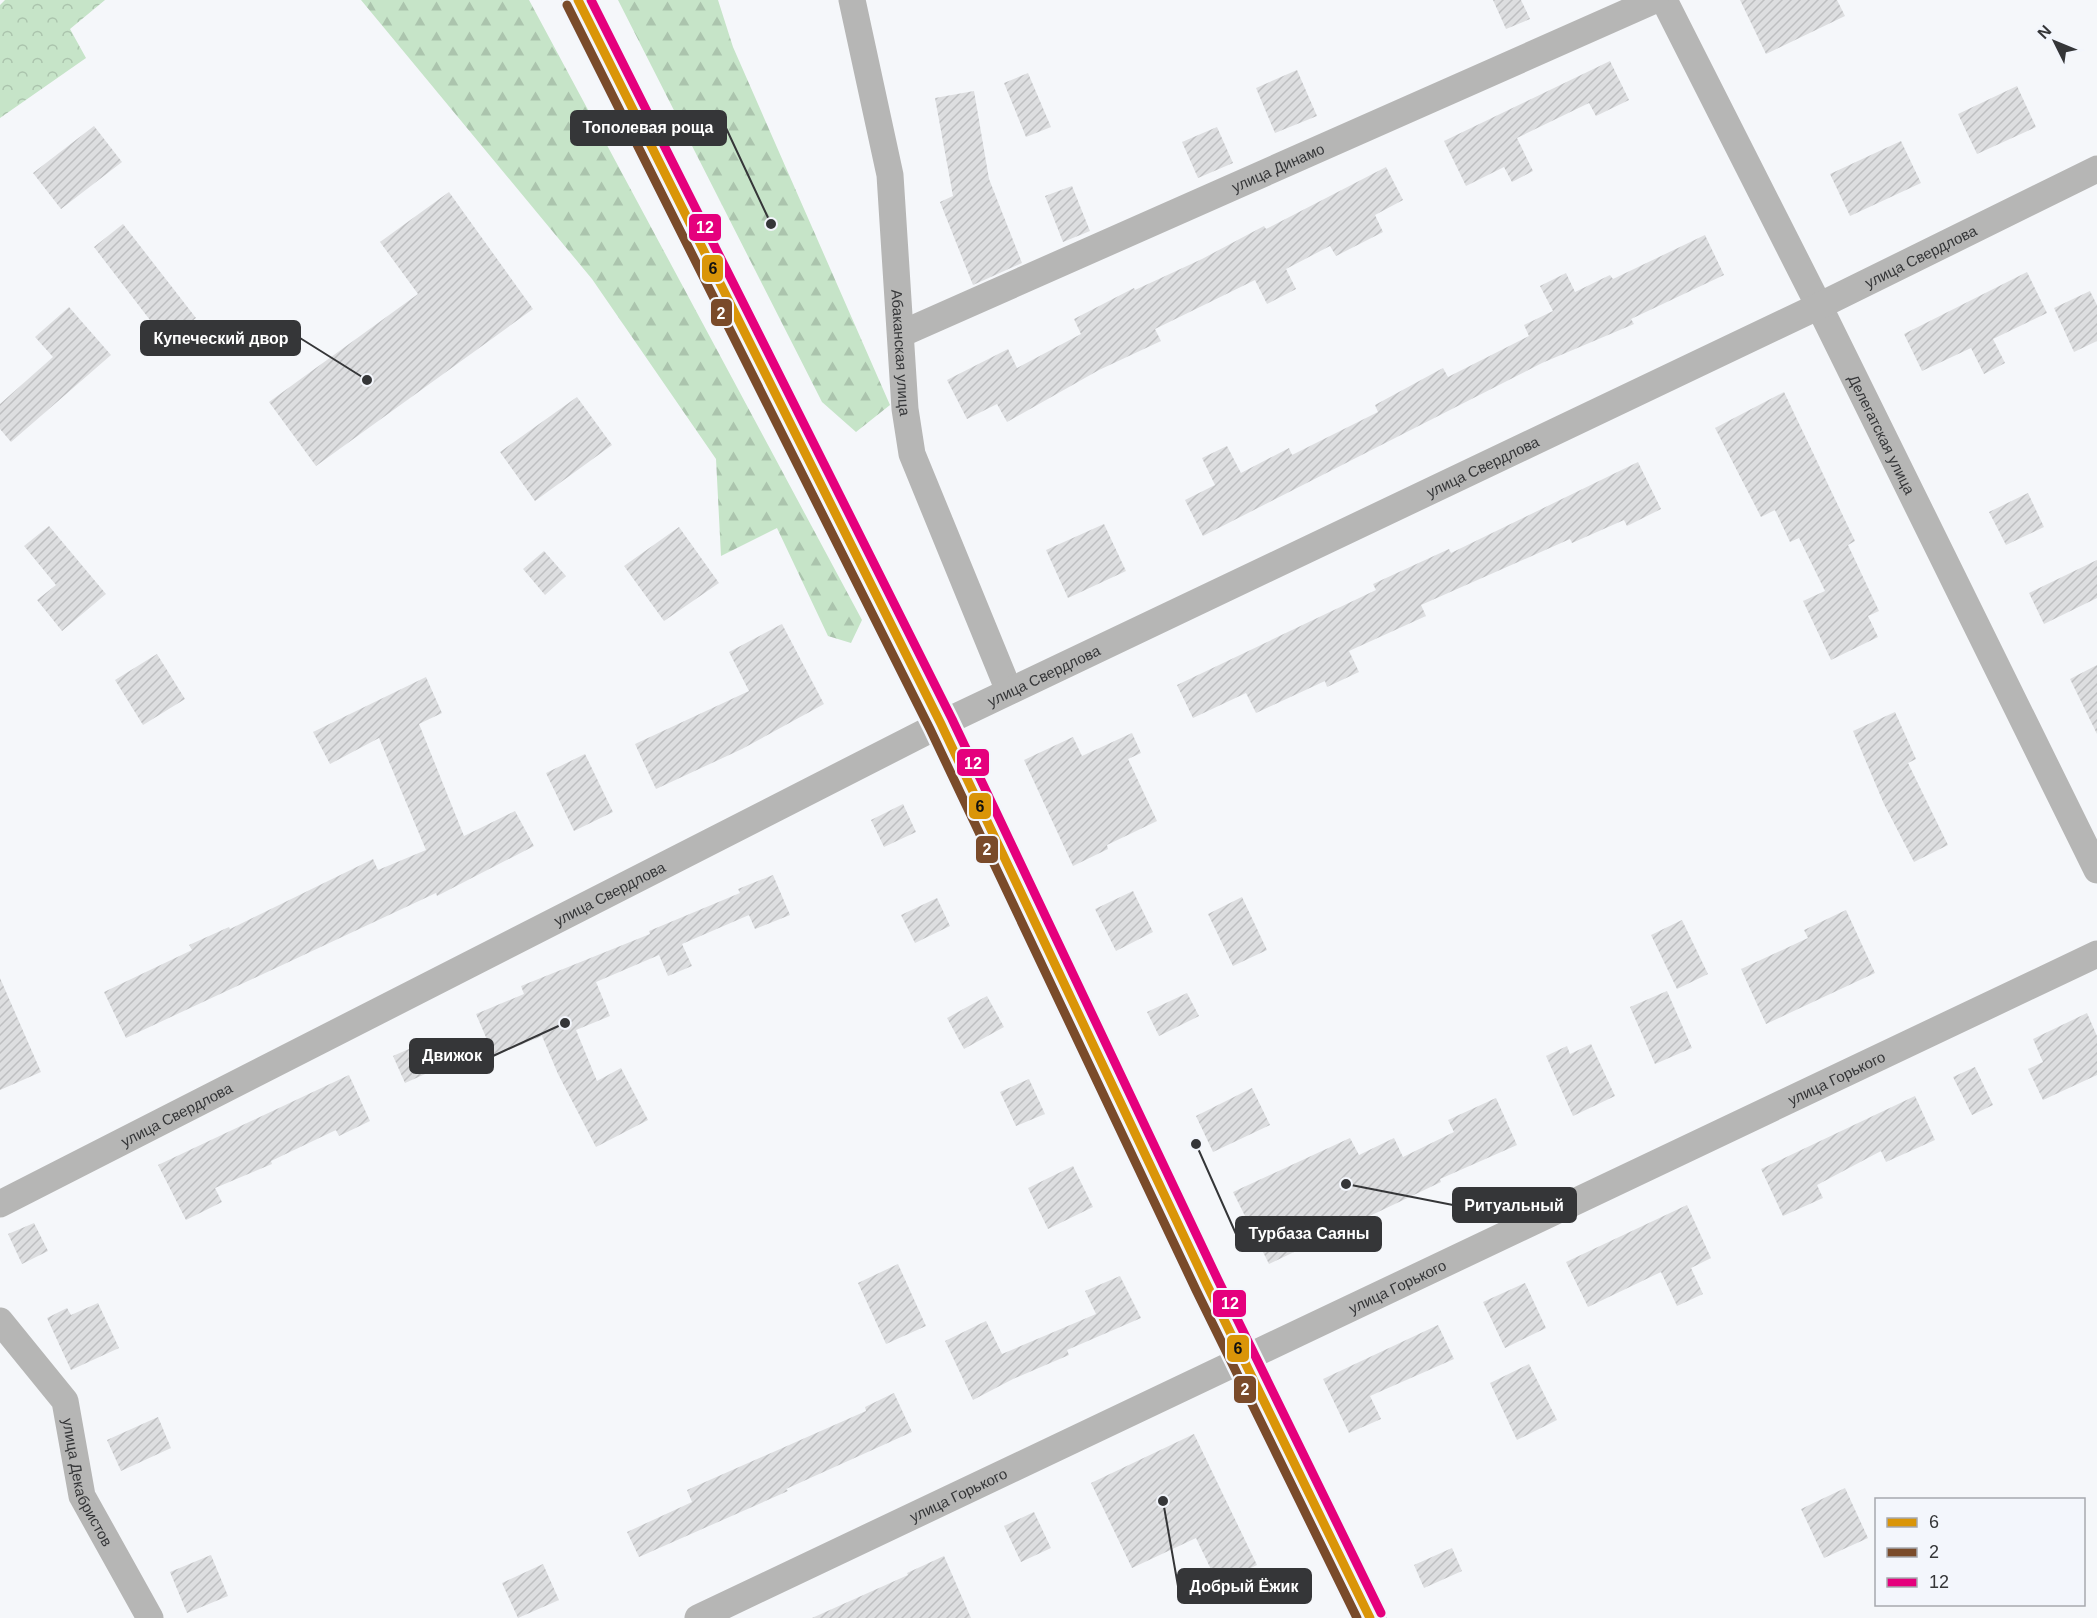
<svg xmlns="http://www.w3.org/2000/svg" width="2097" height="1618" font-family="Helvetica,sans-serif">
	<defs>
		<pattern id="forest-firs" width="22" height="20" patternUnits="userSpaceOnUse" patternTransform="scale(1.5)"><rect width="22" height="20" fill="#c6e4c8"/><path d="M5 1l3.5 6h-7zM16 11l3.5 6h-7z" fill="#abc4ad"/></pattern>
		<pattern id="park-crowns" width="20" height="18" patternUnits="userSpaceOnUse" patternTransform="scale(1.5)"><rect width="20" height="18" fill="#c6e4c8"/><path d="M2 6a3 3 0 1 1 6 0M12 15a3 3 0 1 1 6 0" fill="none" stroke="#abc4ad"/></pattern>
		<pattern id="building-hatch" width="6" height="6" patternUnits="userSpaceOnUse" patternTransform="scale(1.5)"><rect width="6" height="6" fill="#dddee0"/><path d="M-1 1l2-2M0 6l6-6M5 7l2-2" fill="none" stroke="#bebfc1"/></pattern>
	</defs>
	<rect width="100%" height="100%" fill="#f5f7fa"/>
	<path fill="url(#forest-firs)" d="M361,0h168l333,620 -11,23 -23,-7 -51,-108 -56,28 -5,-97 -124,-180z
		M618,0h100l15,47 157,358 -34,27 -34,-30z"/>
	<path fill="url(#park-crowns)" d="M5,0h100l-35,29 16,29 -86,60v-113z"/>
	<path fill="url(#building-hatch)" d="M1493,0h28l9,19 -24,10z
		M1740,0h97l8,16 -79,38z
		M1610,61l19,39 -33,16 -7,-13 -72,35 16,33 -21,11 -8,-15 -38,19 -22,-45z
		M1297,70l20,46 -42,17 -19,-45z
		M1028,73l23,54 -25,10 -22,-54z
		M2017,86l19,41 -59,27 -19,-40z
		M974,91l15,88 33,84 -49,22 -33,-83 13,-6 -18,-98z
		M94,126l28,36 -61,47 -28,-36z
		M1217,127l16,36 -35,15 -16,-36z
		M1901,141l20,42 -71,33 -20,-42z
		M1386,167l17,33 -28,15 8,17 -47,24 -6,-10 -44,23 10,20 -29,15 -12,-24 -100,49 6,12 -62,29 -92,52 -10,-18 -30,15 -20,-39 61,-31 9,19 64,-34 -7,-15 60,-31 1,2 67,-31 62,-33 2,3z
		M1072,186l18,45 -27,11 -18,-46z
		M449,192l84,117 -217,157 -47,-64 149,-108 -38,-52z
		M123,224l73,94 -30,23 -72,-94z
		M1705,235l19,40 -93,44 3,5 -92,39 -339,173 -18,-36 30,-15 -13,-27 25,-12 14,27 48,-25 3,7 86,-43 -3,-7 68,-37 5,9 81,-41 -5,-11 29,-14 -13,-25 26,-13 9,19 35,-17 3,4z
		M2027,272l20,41 -54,26 12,24 -21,11 -13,-26 -49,23 -18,-37z
		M2090,291l7,14v36l-23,11 -20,-44z
		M69,307l42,48 -100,87 -11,-13v-25l53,-47 -18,-20z
		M1784,392l71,149 -7,4 31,66 -11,5 10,21 -47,23 -28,-59 22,-10 -26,-53 -9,4 -15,-32 -14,7 -46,-89z
		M577,397l35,48 -77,56 -35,-49z
		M1638,462l23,47 -34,17 -3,-6 -52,23 -2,-4 -149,66 5,11 -77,35 10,21 -32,15 -2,-6 -69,32 -10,-20 -53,25 -16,-33 199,-95 -3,-6 76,-35 2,4z
		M2028,493l16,34 -38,18 -17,-33z
		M1104,524l22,47 -58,27 -22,-48z
		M49,526l57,68 -44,37 -25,-31 19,-15 -32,-39z
		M679,527l40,56 -55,38 -40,-55z
		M544,551l22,25 -21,19 -22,-26z
		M2097,560v38l-53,26 -15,-31z
		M782,624l42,80 -82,45 -86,40 -21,-45 114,-53 -20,-39z
		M157,654l28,45 -42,26 -28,-45z
		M2097,665v69l-27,-55z
		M426,677l16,36 -23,11 45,112 51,-25 19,35 -97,50 -1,-3 -310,145 -22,-46 88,-42 -3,-5 40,-18 1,2 143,-70 5,11 48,-20 -47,-112 -49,26 -17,-32z
		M1895,712l21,47 -8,4 40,82 -34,17 -30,-58 -31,-73z
		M1132,733l9,20 -13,6 29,62 -50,24 1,4 -35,17 -49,-106 49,-23 9,19z
		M585,754l28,58 -39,19 -28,-58z
		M903,804l13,28 -32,15 -13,-27z
		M773,875l17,40 -35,14 -6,-14 -67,29 10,22 -24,10 -9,-21 -63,27 14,34 -34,14 21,51 24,-13 27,52 -52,27 -38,-73 -16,-38 -48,20 -18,-42 48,-20 -3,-8 129,-52 -1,-3 91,-38 -2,-4z
		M1133,891l20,41 -37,19 -21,-42z
		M1242,897l25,53 -34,16 -25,-52z
		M937,898l13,28 -35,17 -14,-28z
		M1846,910l29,63 -109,51 -25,-55 67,-31 -4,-8z
		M1682,920l26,54 -31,15 -26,-54z
		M0,978l41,94 -41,18z
		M1667,991l25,57 -37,16 -25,-57z
		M1187,993l12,23 -40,20 -12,-24z
		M987,996l17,31 -40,22 -17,-31z
		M2087,1013l10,23v39l-54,25 -15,-31 15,-7 -10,-23z
		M420,1044l12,27 -27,12 -12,-27z
		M1591,1044l24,52 -42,20 -27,-60 21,-10 3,8z
		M1975,1067l18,38 -21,10 -19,-38z
		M349,1075l21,46 -31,15 -3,-6 -65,31 1,3 -57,24 7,14 -36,18 -28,-55z
		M1029,1079l16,35 -29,12 -16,-34z
		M1252,1088l18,37 -57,27 -17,-36z
		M1915,1096l20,44 -49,22 -5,-11 -64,34 6,13 -40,18 -22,-47z
		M1496,1098l21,47 -77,34 1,3 -172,82 -36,-72 117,-54 9,17 35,-17 9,19 51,-25 -6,-12z
		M1073,1166l20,41 -45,22 -20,-41z
		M1687,1205l24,53 -20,10 12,26 -26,12 -16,-34 -73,35 -22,-45z
		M34,1223l14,28 -26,13 -14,-30z
		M898,1264l28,62 -40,18 -28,-61z
		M1120,1276l21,42 -74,32 2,5 -56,24 -40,21 -28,-59 41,-20 16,33 94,-40 -11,-23z
		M1525,1283l21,45 -41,20 -22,-46z
		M98,1303l21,45 -48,22 -24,-52 20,-10 4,7z
		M1438,1325l16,34 -84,37 11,23 -32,14 -26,-54z
		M1529,1364l28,56 -40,20 -27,-57z
		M894,1393l18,39 -126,57 2,2 -149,66 -12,-25 65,-30 -5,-12 179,-79 -1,-4z
		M158,1417l13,31 -50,23 -14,-31z
		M1194,1434l63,131 -39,19 -22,-46 -64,30 -41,-85z
		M1845,1488l23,50 -44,20 -23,-49z
		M1034,1512l17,36 -30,14 -17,-36z
		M1452,1548l10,23 -38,17 -10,-23z
		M211,1555l17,41 -41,17 -17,-41z
		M944,1556l27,62h-159l96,-43 -1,-2z
		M543,1564l16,36 -41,18 -16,-35z"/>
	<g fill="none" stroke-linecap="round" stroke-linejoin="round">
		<g stroke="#b6b6b5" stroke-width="27">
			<path id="s1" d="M852,0l38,175 15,234 7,45 97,237"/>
			<path id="s2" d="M1664,0l155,306 278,564"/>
			<path id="s3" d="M901,334l754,-334"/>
			<path id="s4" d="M0,1204l941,-480 878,-418 278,-137"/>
			<path id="s5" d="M0,1321l65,80 17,95 68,122"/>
			<path id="s6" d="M698,1618l1399,-664"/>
		</g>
		<path stroke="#b9b8b9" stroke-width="33" d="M578,0l363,724 266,561 163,333"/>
		<defs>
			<path id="bus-1" d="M578,0l363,724 266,561 163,333"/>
			<path id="bus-2" d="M567,5l363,724 266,561 161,328"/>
			<path id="bus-3" d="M591,0l361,719 266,561 163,333"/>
		</defs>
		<use href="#bus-1" stroke="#f3f6fc" stroke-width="14"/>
		<use href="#bus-2" stroke="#f3f6fc" stroke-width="14"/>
		<use href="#bus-3" stroke="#f3f6fc" stroke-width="14"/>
		<use href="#bus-1" stroke="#da9508" stroke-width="9"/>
		<use href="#bus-2" stroke="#7a4b2a" stroke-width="9"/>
		<use href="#bus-3" stroke="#e5007d" stroke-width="9"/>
	</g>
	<g text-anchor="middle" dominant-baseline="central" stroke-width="4.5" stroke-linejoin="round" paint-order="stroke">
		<g font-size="15" fill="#353638" stroke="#f3f6fc">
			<text stroke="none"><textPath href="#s3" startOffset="412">улица Динамо</textPath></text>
			<text stroke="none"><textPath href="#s4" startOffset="2142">улица Свердлова</textPath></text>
			<text stroke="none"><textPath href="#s1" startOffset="357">Абаканская улица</textPath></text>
			<text stroke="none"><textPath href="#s2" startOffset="486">Делегатская улица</textPath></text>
			<text stroke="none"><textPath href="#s4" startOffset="1656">улица Свердлова</textPath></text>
			<text stroke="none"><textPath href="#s4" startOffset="1170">улица Свердлова</textPath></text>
			<text stroke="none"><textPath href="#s4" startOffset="684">улица Свердлова</textPath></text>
			<text stroke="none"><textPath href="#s6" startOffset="1260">улица Горького</textPath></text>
			<text stroke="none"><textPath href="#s4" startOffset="198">улица Свердлова</textPath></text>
			<text stroke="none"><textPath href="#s6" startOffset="774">улица Горького</textPath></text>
			<text stroke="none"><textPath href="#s5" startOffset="188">улица Декабристов</textPath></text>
			<text stroke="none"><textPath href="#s6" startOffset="288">улица Горького</textPath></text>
		</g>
	</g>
	<path fill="none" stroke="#353638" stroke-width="2" d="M771 224L726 128M367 380L300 338M565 1023L493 1056M1346 1184L1453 1205M1196 1144L1236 1234M1163 1501L1178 1586"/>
	<g fill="#353638" stroke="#f3f6fc" stroke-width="2">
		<circle cx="771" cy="224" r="6"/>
		<circle cx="367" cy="380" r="6"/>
		<circle cx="565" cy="1023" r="6"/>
		<circle cx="1346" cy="1184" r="6"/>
		<circle cx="1196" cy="1144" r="6"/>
		<circle cx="1163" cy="1501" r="6"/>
	</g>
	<g fill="#353638" stroke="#353638" stroke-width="2">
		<rect x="571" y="111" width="155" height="34" rx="6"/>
		<rect x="141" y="321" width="159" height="34" rx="6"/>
		<rect x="410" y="1039" width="83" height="34" rx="6"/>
		<rect x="1453" y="1188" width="123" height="34" rx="6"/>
		<rect x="1236" y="1217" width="145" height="34" rx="6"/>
		<rect x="1178" y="1569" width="133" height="34" rx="6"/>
	</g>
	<g font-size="16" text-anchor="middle" font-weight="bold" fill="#fff">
		<text x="648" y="133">Тополевая роща</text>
		<text x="221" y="344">Купеческий двор</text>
		<text x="452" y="1061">Движок</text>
		<text x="1514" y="1211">Ритуальный</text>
		<text x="1309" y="1239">Турбаза Саяны</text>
		<text x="1244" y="1592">Добрый Ёжик</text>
	</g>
	<g stroke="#f3f6fc" stroke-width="2">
		<rect x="688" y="213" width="34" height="29" rx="6" fill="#e5007d"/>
		<rect x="701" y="254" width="23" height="29" rx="6" fill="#da9508"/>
		<rect x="710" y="298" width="23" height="29" rx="6" fill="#7a4b2a"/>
		<rect x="956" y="748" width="34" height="29" rx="6" fill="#e5007d"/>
		<rect x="968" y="792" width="24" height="28" rx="6" fill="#da9508"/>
		<rect x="975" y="835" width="24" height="29" rx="6" fill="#7a4b2a"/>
		<rect x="1212" y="1289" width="35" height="29" rx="6" fill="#e5007d"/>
		<rect x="1226" y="1334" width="24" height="29" rx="6" fill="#da9508"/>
		<rect x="1233" y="1375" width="24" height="29" rx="6" fill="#7a4b2a"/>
	</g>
	<g font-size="16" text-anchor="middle" font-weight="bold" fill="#fff">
		<text x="705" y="233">12</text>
		<text x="721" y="319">2</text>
		<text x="973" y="769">12</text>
		<text x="987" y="855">2</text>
		<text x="1230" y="1309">12</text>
		<text x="1245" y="1395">2</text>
	</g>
	<g font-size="16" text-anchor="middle" font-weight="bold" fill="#111">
		<text x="713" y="274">6</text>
		<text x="980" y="812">6</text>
		<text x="1238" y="1354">6</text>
	</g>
	<rect x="1875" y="1498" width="210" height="108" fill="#f3f6fc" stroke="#a7a9ae" stroke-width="1.5"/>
	<rect x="1887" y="1518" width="30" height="9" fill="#da9508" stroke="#a7a9ae" stroke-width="1.5"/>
	<text x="1929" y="1528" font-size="18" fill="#353638">6</text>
	<rect x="1887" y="1548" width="30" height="9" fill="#7a4b2a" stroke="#a7a9ae" stroke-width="1.5"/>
	<text x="1929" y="1558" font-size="18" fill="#353638">2</text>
	<rect x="1887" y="1578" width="30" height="9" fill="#e5007d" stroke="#a7a9ae" stroke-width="1.5"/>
	<text x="1929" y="1588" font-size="18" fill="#353638">12</text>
	<g transform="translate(2055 42) rotate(313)" stroke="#f3f6fc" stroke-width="4.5" paint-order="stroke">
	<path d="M0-4.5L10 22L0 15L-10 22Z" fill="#353638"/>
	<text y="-9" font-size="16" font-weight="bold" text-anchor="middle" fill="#353638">N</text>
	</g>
</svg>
